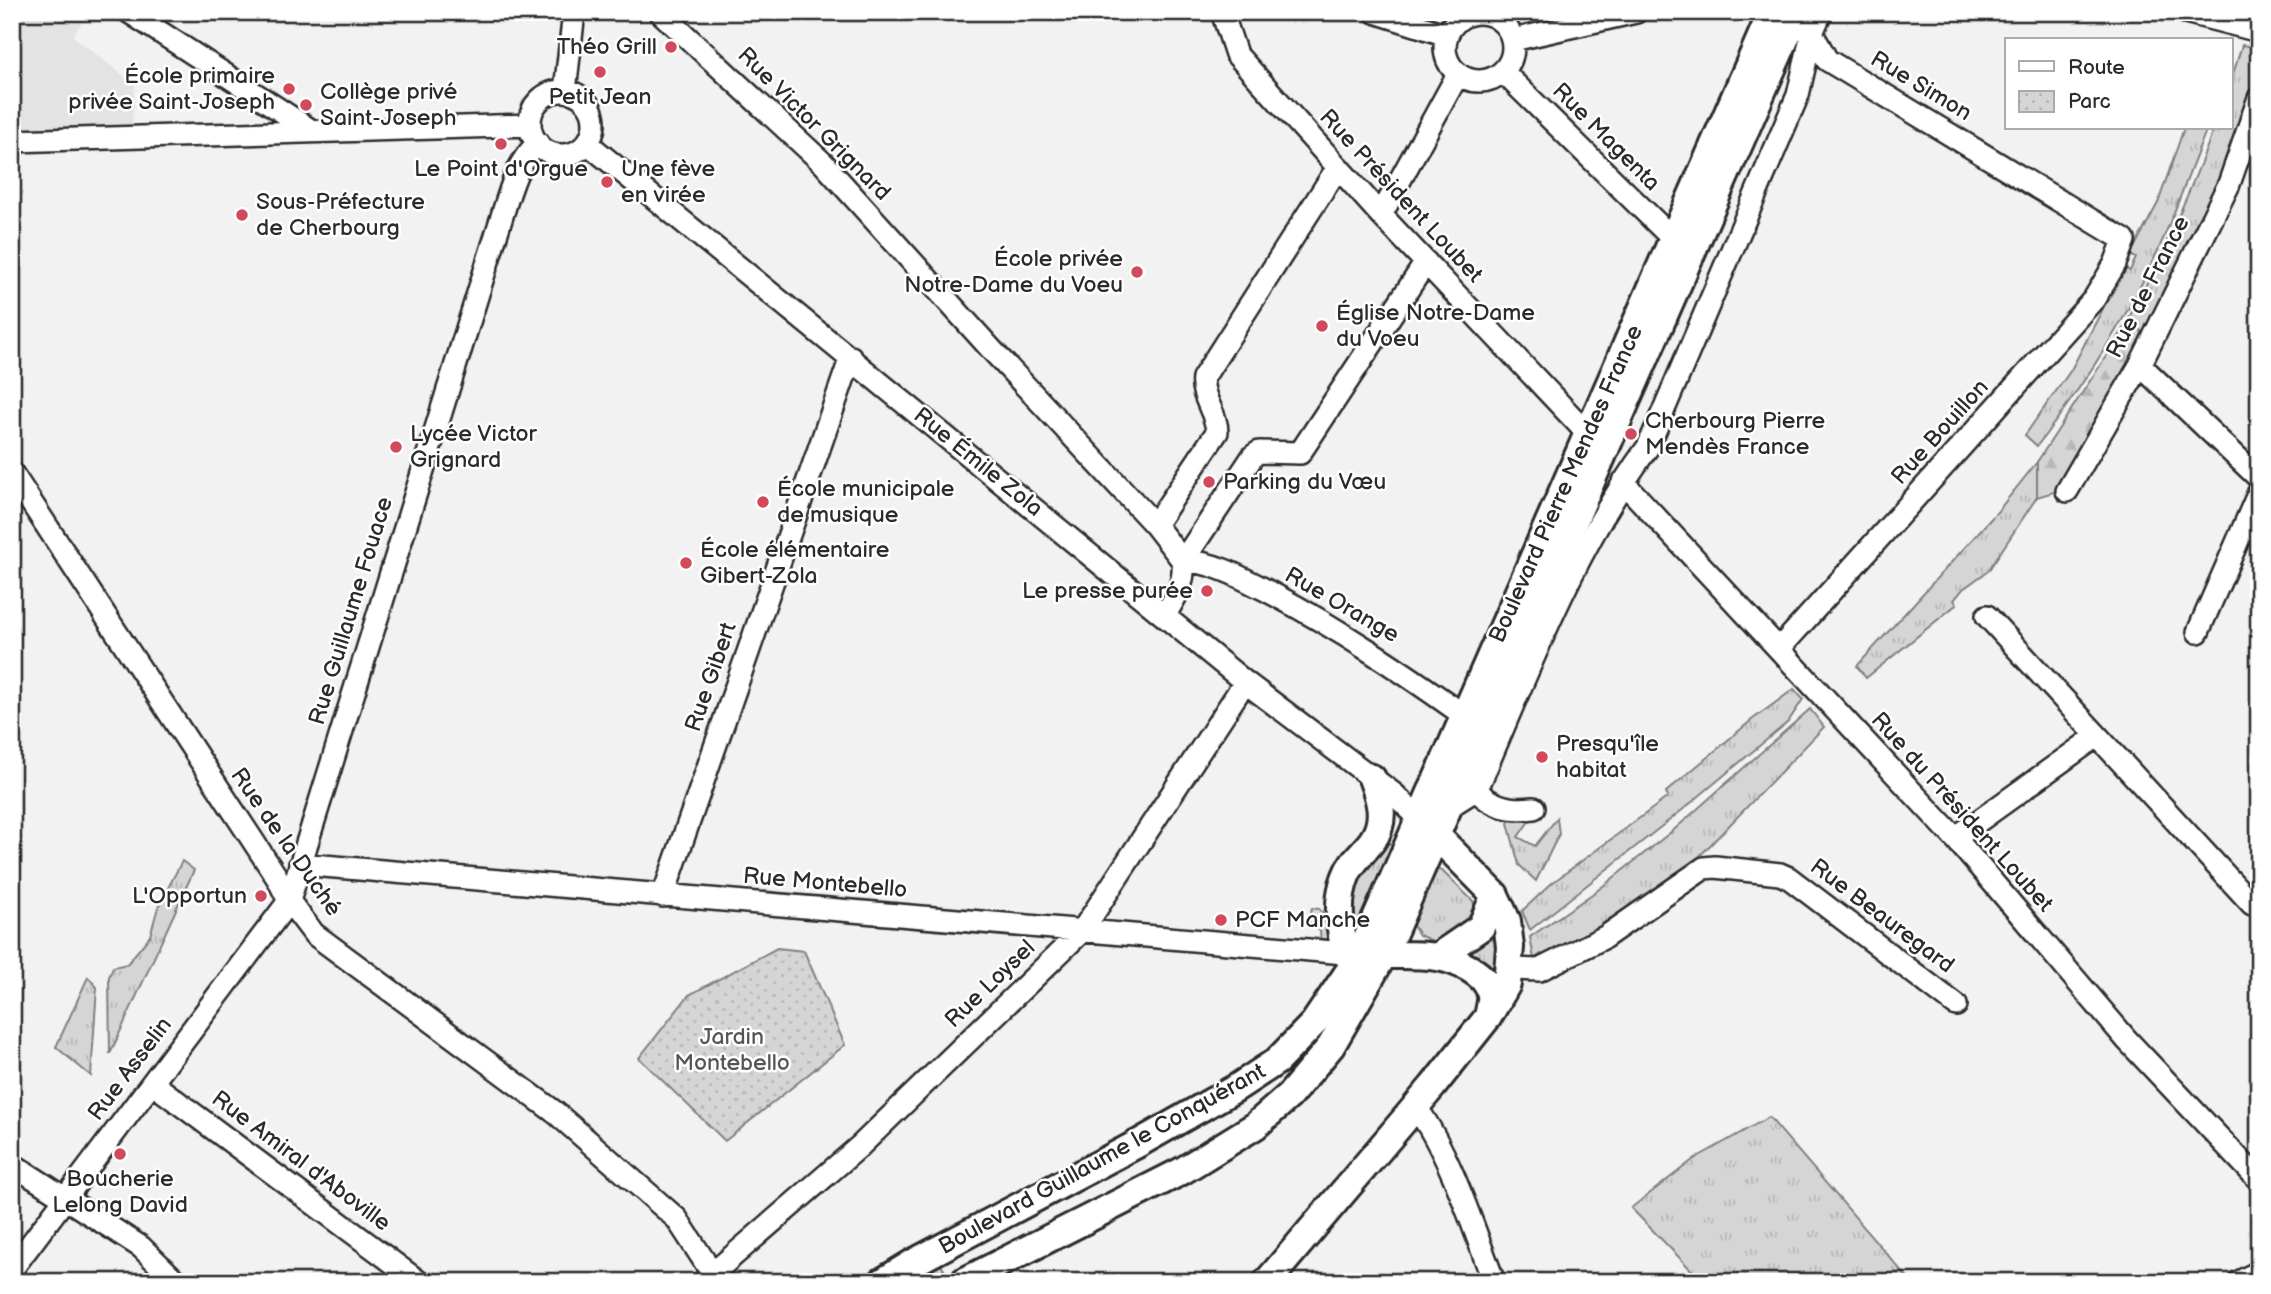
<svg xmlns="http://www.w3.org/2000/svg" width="2271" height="1294" font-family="'Balsamiq Sans',sans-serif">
	<defs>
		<pattern id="grass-tufts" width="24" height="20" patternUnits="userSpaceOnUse" patternTransform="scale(1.75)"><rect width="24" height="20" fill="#d5d5d5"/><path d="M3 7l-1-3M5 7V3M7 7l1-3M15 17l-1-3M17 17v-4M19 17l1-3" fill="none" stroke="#b7b7b7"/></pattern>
		<pattern id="forest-firs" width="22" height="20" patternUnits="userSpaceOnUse" patternTransform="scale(1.75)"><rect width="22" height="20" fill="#d5d5d5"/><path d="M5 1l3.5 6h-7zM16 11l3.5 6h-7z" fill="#b7b7b7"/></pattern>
		<pattern id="park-dots" width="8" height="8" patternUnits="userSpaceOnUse" patternTransform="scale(1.75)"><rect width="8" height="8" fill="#d5d5d5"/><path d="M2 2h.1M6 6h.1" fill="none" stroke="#b7b7b7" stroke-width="1.8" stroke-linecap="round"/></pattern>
	</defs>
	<rect width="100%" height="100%" fill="#f2f2f2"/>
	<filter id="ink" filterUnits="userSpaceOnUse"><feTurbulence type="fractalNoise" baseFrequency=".0143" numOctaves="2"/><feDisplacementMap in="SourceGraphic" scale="14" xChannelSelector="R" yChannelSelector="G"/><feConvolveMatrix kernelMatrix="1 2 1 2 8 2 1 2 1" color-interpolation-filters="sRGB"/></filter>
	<g filter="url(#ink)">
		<path fill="#e3e3e3" d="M12,12h76l-15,24 62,49 -3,41 -120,4z"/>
		<path fill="url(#grass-tufts)" stroke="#808080" stroke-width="2" d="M2242,45l17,3c0,44 -21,87 -38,127 -23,55 -49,108 -75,161l-26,-1c36,-68 68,-135 94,-207h17v-47z
			M2184,128h23c-14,36 -28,73 -43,109 -32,74 -78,145 -127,209l-12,-11 46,-65 53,-102 6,3 6,-13 -6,-3 28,-52z
			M2037,462v35l-49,74 -25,18 -9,11 3,4 -91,74 -9,-12 140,-154z
			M1794,689l9,10 -15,23 -102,85 -156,123 -8,-19 30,-28 116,-86 -2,-5 87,-73z
			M1810,709l14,18 -133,138 -60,50 -84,42 -6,-3 -7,5 -4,-22 68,-47 78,-62z
			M1515,813l19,1 -16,23 17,9 22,-28 2,16 -23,47 -17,-16 -11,-42z
			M1389,842l4,4 -38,87 -7,-14 11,-45 25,-30z
			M182,861l12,9 -84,184 -1,-77 4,-10 14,-3 23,-28 8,-29z
			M1436,869l6,2 31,30 2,6v8l-36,29 -20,-9 -8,-13 19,-49z
			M1312,908l7,1 7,7 -2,6 4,1c0,9 1,17 -7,23l-1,-15 -12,-10z
			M1489,934c7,5 16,31 5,36 -7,3 -21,-5 -28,-7l-1,-13z
			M88,977l9,10 -6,89 -35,-29z
			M1769,1117l142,165h-208l-72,-74 63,-49z
			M940,1263l8,14 -9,5h-34z"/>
		<path fill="url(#forest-firs)" stroke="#808080" stroke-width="2" d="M2136,326l10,10 -85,154 -24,7v-35l83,-127z"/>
		<path fill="url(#park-dots)" stroke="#808080" stroke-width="2" d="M777,948l27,3 41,94 -120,96 -86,-83 50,-63z"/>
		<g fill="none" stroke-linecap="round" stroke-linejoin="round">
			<defs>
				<path id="minor" d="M129,12l183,119
					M660,12l164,152 167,185 164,176 28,36
					M1222,12l14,42 145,161 207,219
					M1375,12l72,23
					M2185,12l74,19
					M1445 47a34 34 0 1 1 68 0a34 34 0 1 1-68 0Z
					M1777,18l35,15 15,27 297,180 -9,24 -21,35 -315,350
					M1513,40l123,-28
					M1503,72l170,167
					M565,91l9,-79
					M530 123a32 32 0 1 1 64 0a32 32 0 1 1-64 0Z
					M12,141l518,-16
					M587,143l658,539 150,113 25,24
					M1381,215l77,-141
					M2140,365l119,113
					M12,473l266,406 11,22 25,33 242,179 121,106 41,63
					M1623,482l332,356 172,202 132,140
					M2067,491l73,-126 89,-181 30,-86
					M1155,525l62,-93c0,-19 -17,-36 -14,-54l135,-211
					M1183,561c31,0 63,19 90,33 68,36 130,78 192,122
					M1165,615c11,-19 20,-31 18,-54l70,-105 6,-4 41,1 126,-191
					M1987,616l265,288
					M2198,632l61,-140
					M1465,783c10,4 14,11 23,17 15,9 29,10 46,8
					M1447,808l30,-19c51,-117 96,-239 171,-342l150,-352 14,-62 9,-21
					M1955,838l142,-102
					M300,864l1045,89
					M663,896l188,-539
					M1510,969l29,1 66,-33 99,-69 11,-1 65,7 9,4 167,127
					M152,1083l267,199
					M1416,1107c34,47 57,120 78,175
					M12,1164l129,83 36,35
					M12,1269l277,-368 218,-701c7,-22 13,-40 31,-57
					M704,1281l156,-135 222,-215 163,-249
					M2239,1282l20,-10"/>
				<path id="major" d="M1372,778c8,21 15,42 0,63 -9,12 -21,21 -26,35 -10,24 -6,52 -1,77 30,5 62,-1 92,4 19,3 51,16 54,38 1,6 -2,16 -3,22
					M1437,957l44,-30 14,-32
					M882,1282l31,-19 226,-120 97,-55 41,-27 37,-38 46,-68 412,-943
					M963,1282l219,-111 73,-45 34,-30 42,-50 52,-90 414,-944
					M1267,1282l166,-196 55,-69 19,-33 3,-37 -3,-26 -12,-26 -69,-70"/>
			</defs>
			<use href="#minor" stroke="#2b2b2b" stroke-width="26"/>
			<use href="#major" stroke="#2b2b2b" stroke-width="32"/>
			<use href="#minor" stroke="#fff" stroke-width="21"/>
			<use href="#major" stroke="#fff" stroke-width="26"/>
		</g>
	</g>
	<g fill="#d1495b" stroke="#fff" stroke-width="2.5">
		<circle cx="671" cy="47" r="7"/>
		<circle cx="600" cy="72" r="7"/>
		<circle cx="289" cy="89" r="7"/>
		<circle cx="306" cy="105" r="7"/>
		<circle cx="501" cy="144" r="7"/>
		<circle cx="607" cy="182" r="7"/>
		<circle cx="242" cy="215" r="7"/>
		<circle cx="1137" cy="272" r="7"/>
		<circle cx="1322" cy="326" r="7"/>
		<circle cx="1631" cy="434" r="7"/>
		<circle cx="396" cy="447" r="7"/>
		<circle cx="1209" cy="482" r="7"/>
		<circle cx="763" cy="502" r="7"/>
		<circle cx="686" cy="563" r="7"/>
		<circle cx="1207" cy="591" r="7"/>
		<circle cx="1542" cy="757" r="7"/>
		<circle cx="261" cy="896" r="7"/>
		<circle cx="1221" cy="920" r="7"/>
		<circle cx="120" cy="1154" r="7"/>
	</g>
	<g text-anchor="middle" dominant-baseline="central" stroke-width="5" stroke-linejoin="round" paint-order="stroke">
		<g font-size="23" fill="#2b2b2b" stroke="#fff" text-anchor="start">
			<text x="657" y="47" text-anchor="end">Théo Grill</text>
			<text x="275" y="76" text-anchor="end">École primaire<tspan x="275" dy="26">privée Saint-Joseph</tspan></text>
			<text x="320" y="92">Collège privé<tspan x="320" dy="26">Saint-Joseph</tspan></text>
			<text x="600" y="97" text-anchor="middle">Petit Jean</text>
			<text x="501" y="169" text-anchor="middle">Le Point d'Orgue</text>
			<text x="621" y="169">Une fève<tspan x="621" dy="26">en virée</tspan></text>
			<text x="256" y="202">Sous-Préfecture<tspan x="256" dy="26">de Cherbourg</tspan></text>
			<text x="1123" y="259" text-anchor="end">École privée<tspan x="1123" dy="26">Notre-Dame du Voeu</tspan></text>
			<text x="1336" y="313">Église Notre-Dame<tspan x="1336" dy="26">du Voeu</tspan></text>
			<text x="1645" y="421">Cherbourg Pierre<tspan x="1645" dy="26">Mendès France</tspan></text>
			<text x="410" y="434">Lycée Victor<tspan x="410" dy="26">Grignard</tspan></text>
			<text x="1223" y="482">Parking du Vœu</text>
			<text x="777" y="489">École municipale<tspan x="777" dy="26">de musique</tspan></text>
			<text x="700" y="550">École élémentaire<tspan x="700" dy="26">Gibert-Zola</tspan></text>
			<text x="1193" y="591" text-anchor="end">Le presse purée</text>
			<text x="1556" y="744">Presqu'île<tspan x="1556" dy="26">habitat</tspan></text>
			<text x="247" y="896" text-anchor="end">L'Opportun</text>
			<text x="1235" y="920">PCF Manche</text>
			<text x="120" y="1179" text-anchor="middle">Boucherie<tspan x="120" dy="26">Lelong David</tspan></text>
		</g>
		<g font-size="23" fill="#2b2b2b" stroke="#fff">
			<text transform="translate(1921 86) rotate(31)">Rue Simon</text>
			<text transform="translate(814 124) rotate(45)">Rue Victor Grignard</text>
			<text transform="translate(1606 137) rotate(45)">Rue Magenta</text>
			<text transform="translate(1401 196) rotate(47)">Rue Président Loubet</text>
			<text transform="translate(2148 287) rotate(-63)">Rue de France</text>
			<text transform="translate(1940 432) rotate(-48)">Rue Bouillon</text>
			<text transform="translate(978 462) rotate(39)">Rue Émile Zola</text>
			<text transform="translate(1566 484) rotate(-66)">Boulevard Pierre Mendes France</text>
			<text transform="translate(1342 605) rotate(30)">Rue Orange</text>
			<text transform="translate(351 611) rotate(-73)">Rue Guillaume Fouace</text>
			<text transform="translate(711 677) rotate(-71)">Rue Gibert</text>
			<text transform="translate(1962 812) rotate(48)">Rue du Président Loubet</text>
			<text transform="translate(286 842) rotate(55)">Rue de la Duché</text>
			<text transform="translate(825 883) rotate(5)">Rue Montebello</text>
			<text transform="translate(1882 916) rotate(37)">Rue Beauregard</text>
			<text transform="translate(990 984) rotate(-44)">Rue Loysel</text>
			<text transform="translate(130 1069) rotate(-53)">Rue Asselin</text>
			<text transform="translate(1102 1159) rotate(-29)">Boulevard Guillaume le Conquérant</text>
			<text transform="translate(301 1161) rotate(37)">Rue Amiral d'Aboville</text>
		</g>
		<g font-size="23" fill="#565656" stroke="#fff">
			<text x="732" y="1037">Jardin<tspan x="732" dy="26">Montebello</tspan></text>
		</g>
	</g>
	<rect width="2271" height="1294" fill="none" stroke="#fff" stroke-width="42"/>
	<rect x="21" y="21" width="2229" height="1252" fill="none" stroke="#2b2b2b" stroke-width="2.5" filter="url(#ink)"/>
	<rect x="2005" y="38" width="228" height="91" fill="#ffffff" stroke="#aaaaaa" stroke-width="2"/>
	<rect x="2019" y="61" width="35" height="10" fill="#ffffff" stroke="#aaaaaa" stroke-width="2"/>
	<text x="2068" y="74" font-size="21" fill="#2b2b2b">Route</text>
	<rect x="2019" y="91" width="35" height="21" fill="url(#park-dots)" stroke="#aaaaaa" stroke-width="2"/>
	<text x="2068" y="108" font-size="21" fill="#2b2b2b">Parc</text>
</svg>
